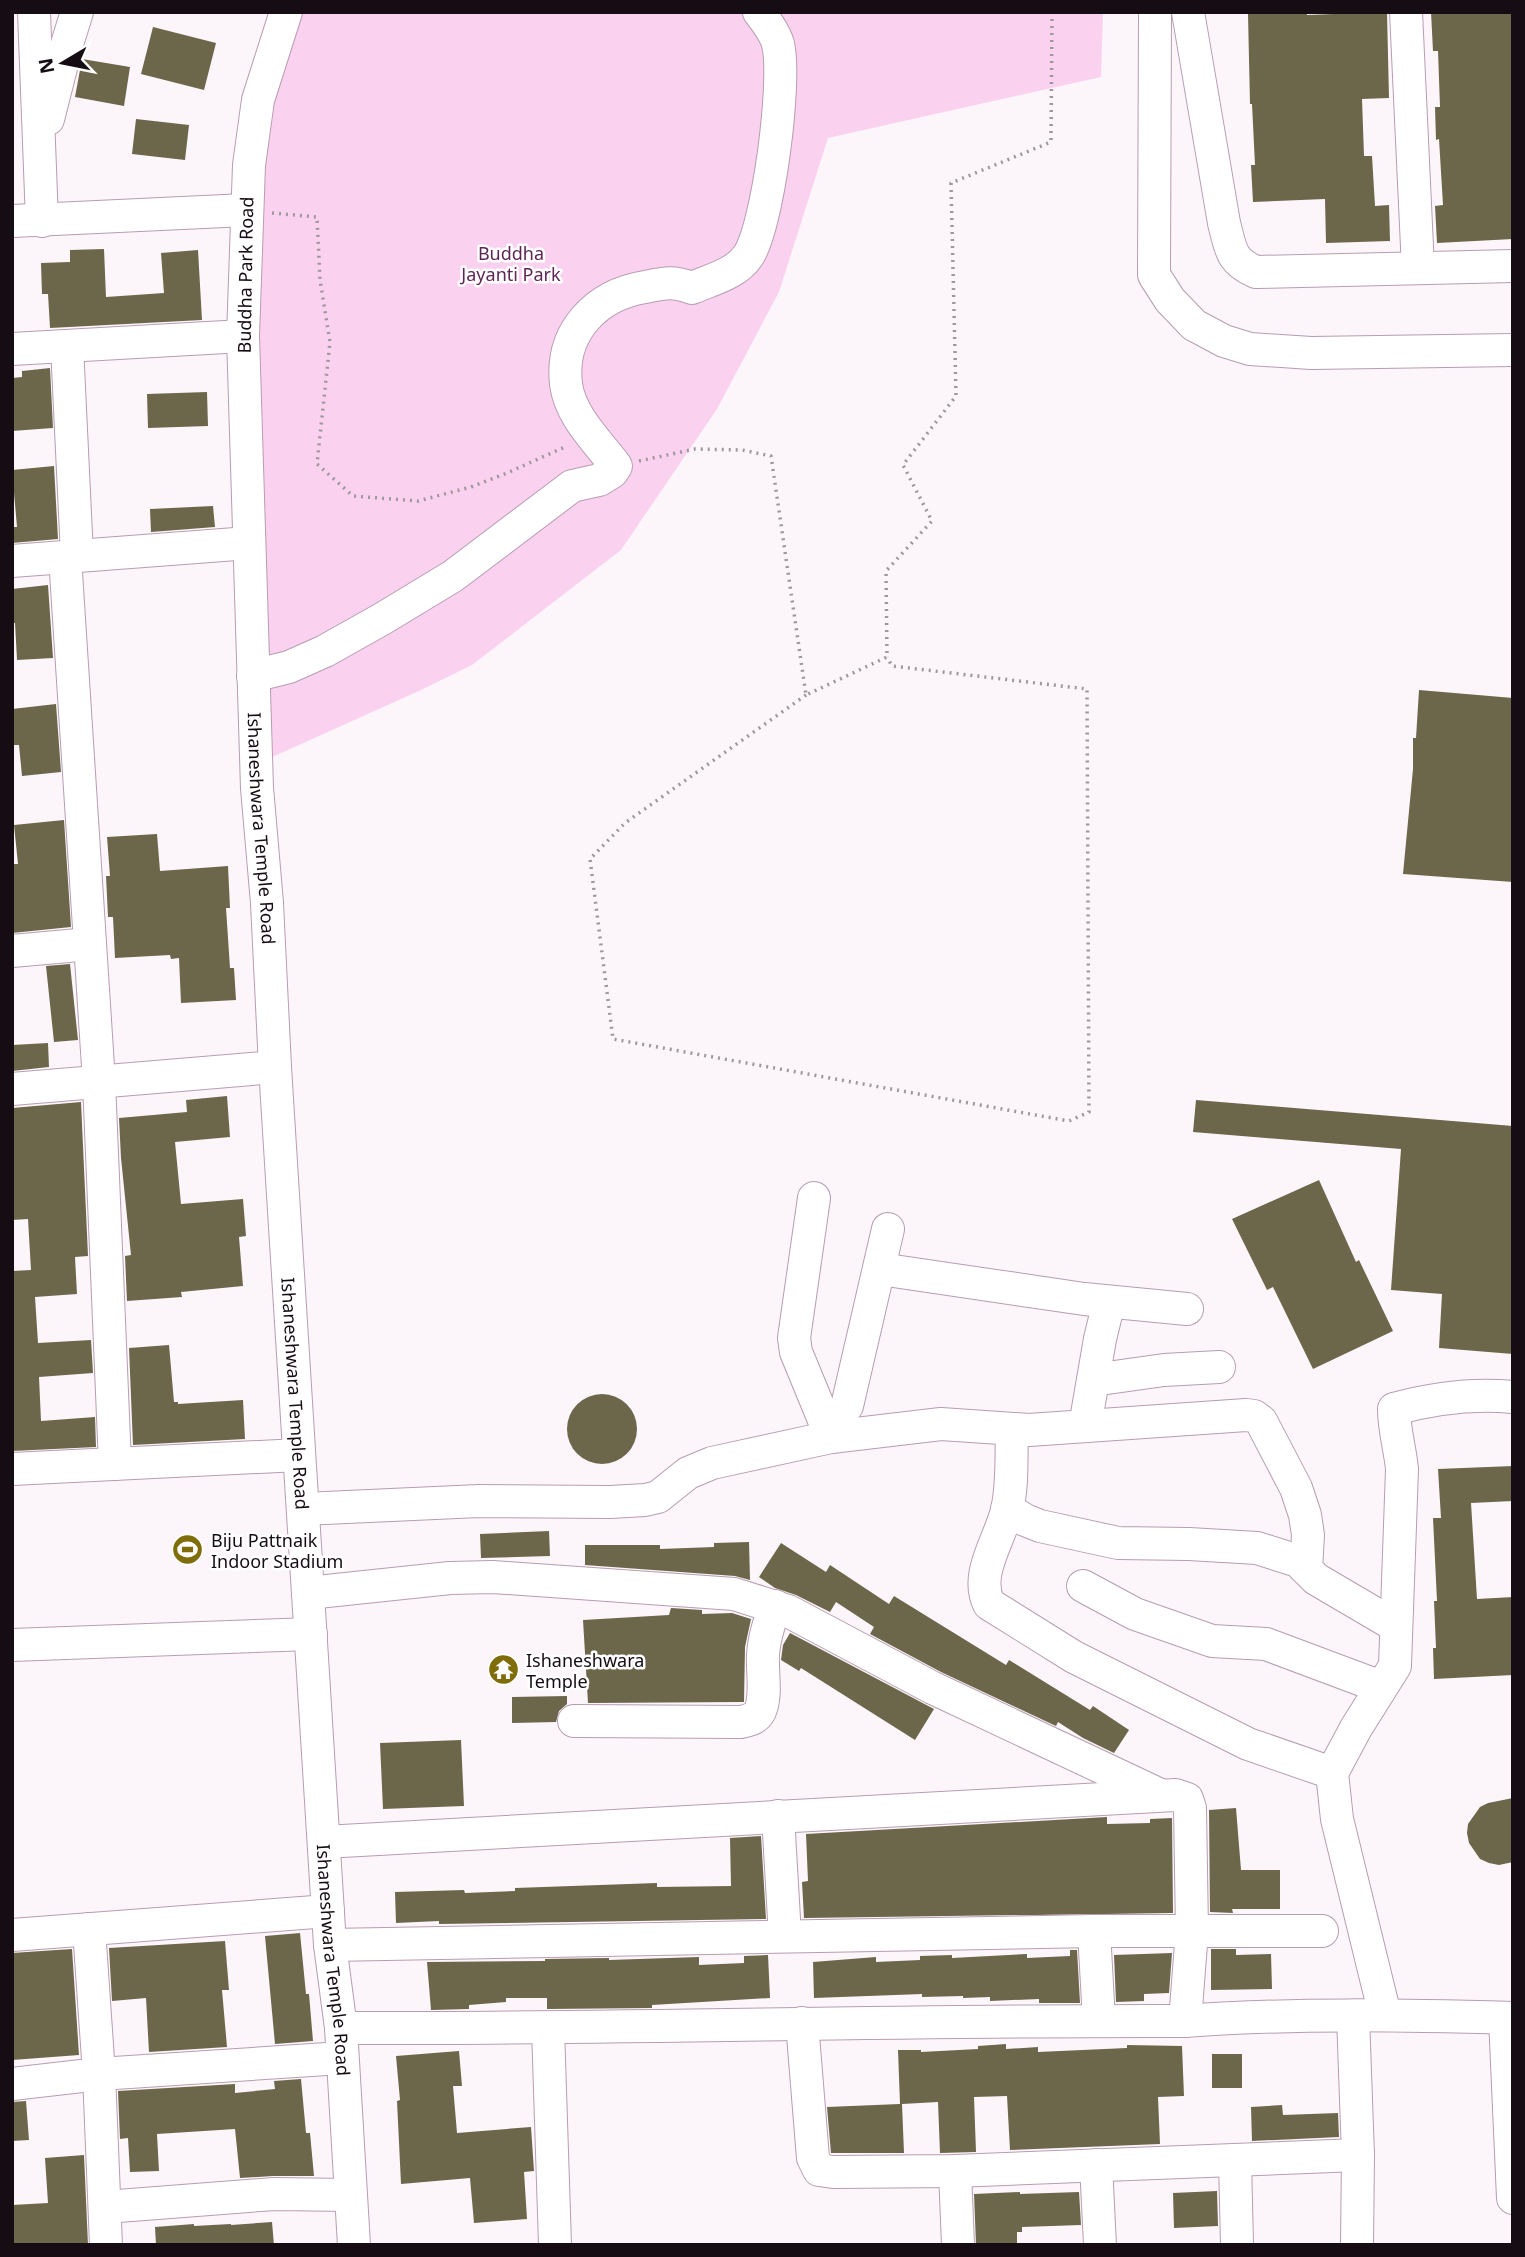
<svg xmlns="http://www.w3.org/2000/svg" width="1525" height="2257" font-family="'Noto Sans',sans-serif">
	<rect width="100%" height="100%" fill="#fcf6fa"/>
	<path fill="#fad2f0" d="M299,12h804l-2,65 -273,61 -49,154 -62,117 -96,141 -149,115 -51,25 -162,73 1,-622z"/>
	<path fill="#6c664b" d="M1307,12v3l80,-3 2,86 -27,1 2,57h8l3,50 14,-1 1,36 -64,2 -1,-44 -72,3 -2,-37h4l-3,-61h-2l-2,-90z
		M1431,12h82v227l-76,4 -2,-37 8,-1 -4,-66 -3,1 -1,-33h5l-2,-56h-5z
		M153,27l63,16 -12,47 -63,-16z
		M82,59l48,8 -6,39 -49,-9z
		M136,119l53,6 -4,35 -53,-6z
		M104,249l2,48 58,-4 -3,-40 37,-3 4,70 -152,8 -2,-34h-6l-1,-31 29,-1v-12z
		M50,368l3,60 -41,3v-53l10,-1v-6z
		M207,392l1,34 -60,2 -1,-34z
		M54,466l4,73 -46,4v-16h5l-5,-57z
		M213,506l2,21 -64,5 -1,-23z
		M48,585l5,73 -36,2 -2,-37h-3v-34z
		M1419,690l94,8v184l-110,-8 10,-105v-31h3z
		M56,704l5,68 -39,4 -3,-31h-7v-36z
		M64,820l7,107 -59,6v-69h6l-4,-39z
		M157,834l3,37 68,-5 2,42h-4l4,60h4l2,32 -55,3 -2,-45 -8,1 -1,-4 -55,3 -2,-41h-5l-2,-41h4l-3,-39z
		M70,964l8,76 -24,2 -8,-76z
		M48,1043l1,24 -37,4v-26z
		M227,1096l3,41 -55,5 6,62 62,-5 3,37 -7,1 4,49 -62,6 1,5 -55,4 -2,-45 6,-1 -10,-97 -2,-40 68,-6 -1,-12z
		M1196,1100l317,26v228l-74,-6 3,-54 -51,-4 10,-141 -208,-17z
		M81,1102l7,154 -13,1 2,37 -42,3 3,46 53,-3 2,33 -54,4 2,44 54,-4 1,30 -84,4v-180l19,-1 -3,-51 -16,1v-112z
		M1319,1180l37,82 3,-2 34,71 -80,38 -40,-82 -6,3 -35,-71z
		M169,1345l5,57h4v2l65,-4 2,39 -112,6 -4,-97z
		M567 1429a35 35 0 1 1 70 0a35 35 0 1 1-70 0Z
		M1513,1466v35l-42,2 6,96 36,-2v78l-79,4 -1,-31h3l-2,-47h3l-4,-83h8l-3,-49z
		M549,1531l1,25 -69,2 -1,-24z
		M749,1542l1,38 -15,-4 -150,-11v-20h75v4l54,-2v-4z
		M781,1543l45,29 4,-7 59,39 5,-8 112,69 3,-5 81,50 3,-4 36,24 -15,23 -31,-15 -25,-16 -2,4 -115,-54 -71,-38 4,-7 -38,-25 -6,10 -34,-17 -21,-7 -16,-11z
		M671,1608l31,2v4l30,-1 19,6 -6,28 -1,55 -156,1 -5,-83 86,-5z
		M790,1633l144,76 -19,31 -114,-72 -2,3 -18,-11 2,-15z
		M567,1696v8l-8,7 -3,11 -44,1v-26z
		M461,1740l3,66 -81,3 -3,-66z
		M1513,1798v64l-14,3 -10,-2 -9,-4 -11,-16 -2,-10 1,-9 12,-17 8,-4z
		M1236,1808l5,62h39v39h-48l1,4 -23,-1 -1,-102z
		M1107,1817v7l43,-1v-4l22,-1 1,95 -369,5 -2,-36 6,-1 -2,-47z
		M761,1836l5,83 -327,5v-3l-43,2 -1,-31 69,-2 1,3 50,-2v-3l142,-5v4l74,-1 -1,-48z
		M300,1933l6,61h3l4,47 -38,3 -10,-108z
		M225,1941l4,49h-7l5,57 -78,5 -3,-54 -34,3 -3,-53z
		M72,1949l7,106 -67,5v-107z
		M1211,1949h25v6l35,-1 1,35 -61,1z
		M1070,1950h7l3,53h-41v-4l-49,2v-4l-27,1v-2l-41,1v-3l-108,4 -1,-36 63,-5v5l44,-2v-4l32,-1v3l75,-4v4l43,-2z
		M1172,1953l-3,40 -25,1v7l-28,1 -2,-47z
		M768,1955l2,43 -118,7v3l-105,1v-11h-41v4l-37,3v4l-38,1 -4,-48 118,-1v-2l64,-1v2l90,-3v8l45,-2v-7z
		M1006,2044v5l32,-2v5l89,-4v-3l55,1 2,50 -26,1 2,47 -150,6 -3,-54 -33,1 2,55 -36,1 -2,-51 -36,2 2,49h-73l-4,-46 73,-3 -2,-54h23v2l57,-3v-3z
		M459,2051l3,35h-9l4,47 74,-6 3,44 -10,1 3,47 -53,4 -4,-45 -69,6 -4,-83 3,-1 -4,-44z
		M1212,2054h30v34h-30z
		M301,2079l5,54h4l4,43h-41l-33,2 -5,-49 -78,5 2,37 -29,1 -2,-34 -8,1 -2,-48 117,-7v9l40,-4 -1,-8z
		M26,2101l3,39 -17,1v-39z
		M1282,2105l1,10 55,-2 1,24 -87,4 -1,-34z
		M84,2155l4,90h-76v-40l36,-2 -3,-45z
		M1217,2191l1,35 -44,2 -1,-35z
		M1020,2192v2l59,-2 2,33 -59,2v5h-5v13h-41l-2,-51z
		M272,2222l2,23h-118l-1,-18 39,-3v2l37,-2v1z"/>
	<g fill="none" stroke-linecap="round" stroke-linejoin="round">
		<defs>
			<g id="minor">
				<path d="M34,12l8,209"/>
				<path id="s1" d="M286,12l-28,88 -9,65 -6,171 14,452 10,115 8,164 55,878 11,83 13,217"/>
				<path d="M1155,12l-1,263 16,25 24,25 30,16 26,8 61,4 202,-3"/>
				<path d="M1188,12l36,211c7,26 6,38 32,49l257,-6"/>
				<path d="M1406,12l12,256"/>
				<path d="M48,119l19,-75 10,-32"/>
				<path d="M12,221l234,-11"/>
				<path d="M67,346l10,209"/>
				<path d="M12,349l231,-13"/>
				<path d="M65,557l34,525 16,382"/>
				<path d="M12,561l237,-18"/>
				<path d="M253,676l36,-9 36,-16 57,-32 71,-43 119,-90 27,-6 13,-8 4,-6c-18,-24 -46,-50 -50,-82 -6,-52 30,-89 79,-97 20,-4 28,-6 47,1 18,-8 44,-14 56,-32 20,-29 39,-176 30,-212 -3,-11 -12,-23 -19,-32"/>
				<path d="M12,951l78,-7"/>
				<path d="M12,1089l263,-22"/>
				<path d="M814,1198l-20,140 2,14 35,85"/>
				<path d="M880,1269l204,30 103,10"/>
				<path d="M1093,1380l71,-10 55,-3"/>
				<path d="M826,1425l13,-9 8,-10 41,-177"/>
				<path d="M1085,1426l15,-87 9,-37"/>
				<path d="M1012,1429c-1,26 1,56 -5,81 -7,30 -33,64 -18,94l85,53 174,87 84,29"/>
				<path d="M12,1469l287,-14"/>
				<path d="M303,1509l176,-8 131,1 35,-2 13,-3 30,-24 24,-10 119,-26 110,-13 88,6 217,-15 8,1 7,5 35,67 9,27 3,20 -2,34"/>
				<path d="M1007,1509l18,11 15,6 78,17 71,1 68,4 41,13 18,18 80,47"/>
				<path d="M1083,1586l52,28 77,27 54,3 115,43"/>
				<path d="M308,1593l142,-15 43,-1 241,17 54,17 145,77 225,106"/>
				<path d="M12,1645l299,-11"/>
				<path d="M574,1721l167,1c8,-2 15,-3 19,-11 7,-16 2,-38 3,-56 1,-17 6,-32 12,-49"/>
				<path d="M778,1816l7,120"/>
				<path d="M324,1842l851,-47 12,4 3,9 2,123 -7,90"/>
				<path d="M89,1929l10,145 7,171"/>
				<path d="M1094,1931l5,90"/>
				<path d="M12,1935l316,-24"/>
				<path d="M330,1945l764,-14h228"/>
				<path d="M1385,2015l-48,-196 -5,-46 24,-45 39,-62 7,-197c-2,-21 -8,-39 -8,-60 40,-11 78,-16 119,-12"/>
				<path d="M1353,2016l5,139 -1,90"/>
				<path d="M1505,2018l8,180"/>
				<path d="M802,2023l11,135 6,12 14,2 122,-1 403,-16"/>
				<path d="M341,2028c281,1 563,-8 844,-7 109,-8 218,-6 328,-3"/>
				<path d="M548,2028l7,217"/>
				<path d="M12,2084l87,-10 243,-16"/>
				<path d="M1235,2160l2,85"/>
				<path d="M1096,2165l4,80"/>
				<path d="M955,2171l3,74"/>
				<path d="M105,2207l169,-13 76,1"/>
			</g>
		</defs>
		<use href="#minor" stroke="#b79db0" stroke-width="34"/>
		<path stroke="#9e979c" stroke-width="3.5" stroke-dasharray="2 5" stroke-linecap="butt" d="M272,213l45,4 3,63 10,62 -13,122 36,32 65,5 53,-14 36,-14 60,-27
			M639,461l56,-12 47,1 29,6 35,239 81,-38 -1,-86 46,-50 -29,-56 53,-69 -5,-213 100,-41 1,-130
			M806,695l-181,128 -35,36 23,180 456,82 20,-9 -2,-423 -195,-23 -5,-9"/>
		<use href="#minor" stroke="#fff" stroke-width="32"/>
	</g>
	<defs>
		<symbol id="stadium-disc" viewBox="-11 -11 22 22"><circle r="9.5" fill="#7e6d08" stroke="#fff"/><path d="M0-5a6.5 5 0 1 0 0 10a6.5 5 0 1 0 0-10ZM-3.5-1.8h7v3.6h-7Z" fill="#fff"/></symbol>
		<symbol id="temple-disc" viewBox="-11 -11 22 22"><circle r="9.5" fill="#7e6d08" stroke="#fff"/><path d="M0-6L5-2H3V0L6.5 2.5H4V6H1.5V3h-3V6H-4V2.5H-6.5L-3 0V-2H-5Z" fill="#fff"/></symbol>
	</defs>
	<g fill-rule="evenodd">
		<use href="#stadium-disc" x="170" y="1532" width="35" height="35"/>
		<use href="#temple-disc" x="486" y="1652" width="35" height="35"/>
	</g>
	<g text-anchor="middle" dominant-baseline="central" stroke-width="5" stroke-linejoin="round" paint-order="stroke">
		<g font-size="18" fill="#5f2655" stroke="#fff">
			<text x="511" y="253">Buddha<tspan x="511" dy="21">Jayanti Park</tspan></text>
		</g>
		<g font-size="18" fill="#160d14" stroke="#fff">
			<text transform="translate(245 275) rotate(-89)">Buddha Park Road</text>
			<text stroke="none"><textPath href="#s1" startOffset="822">Ishaneshwara Temple Road</textPath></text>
			<text stroke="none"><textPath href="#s1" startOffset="1388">Ishaneshwara Temple Road</textPath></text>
			<text stroke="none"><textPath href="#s1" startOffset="1956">Ishaneshwara Temple Road</textPath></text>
		</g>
		<g font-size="18" fill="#160d14" stroke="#fff" text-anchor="start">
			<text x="211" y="1540">Biju Pattnaik<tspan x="211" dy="21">Indoor Stadium</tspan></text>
			<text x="526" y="1660">Ishaneshwara<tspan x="526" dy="21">Temple</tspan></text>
		</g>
	</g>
	<rect width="1525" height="2257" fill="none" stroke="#160d14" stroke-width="28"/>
	<g transform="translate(63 63) rotate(260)" stroke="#ffffff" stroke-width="5" paint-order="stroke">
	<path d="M0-5L12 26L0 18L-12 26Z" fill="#160d14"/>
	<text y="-10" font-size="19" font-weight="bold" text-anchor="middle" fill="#160d14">N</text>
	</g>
</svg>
